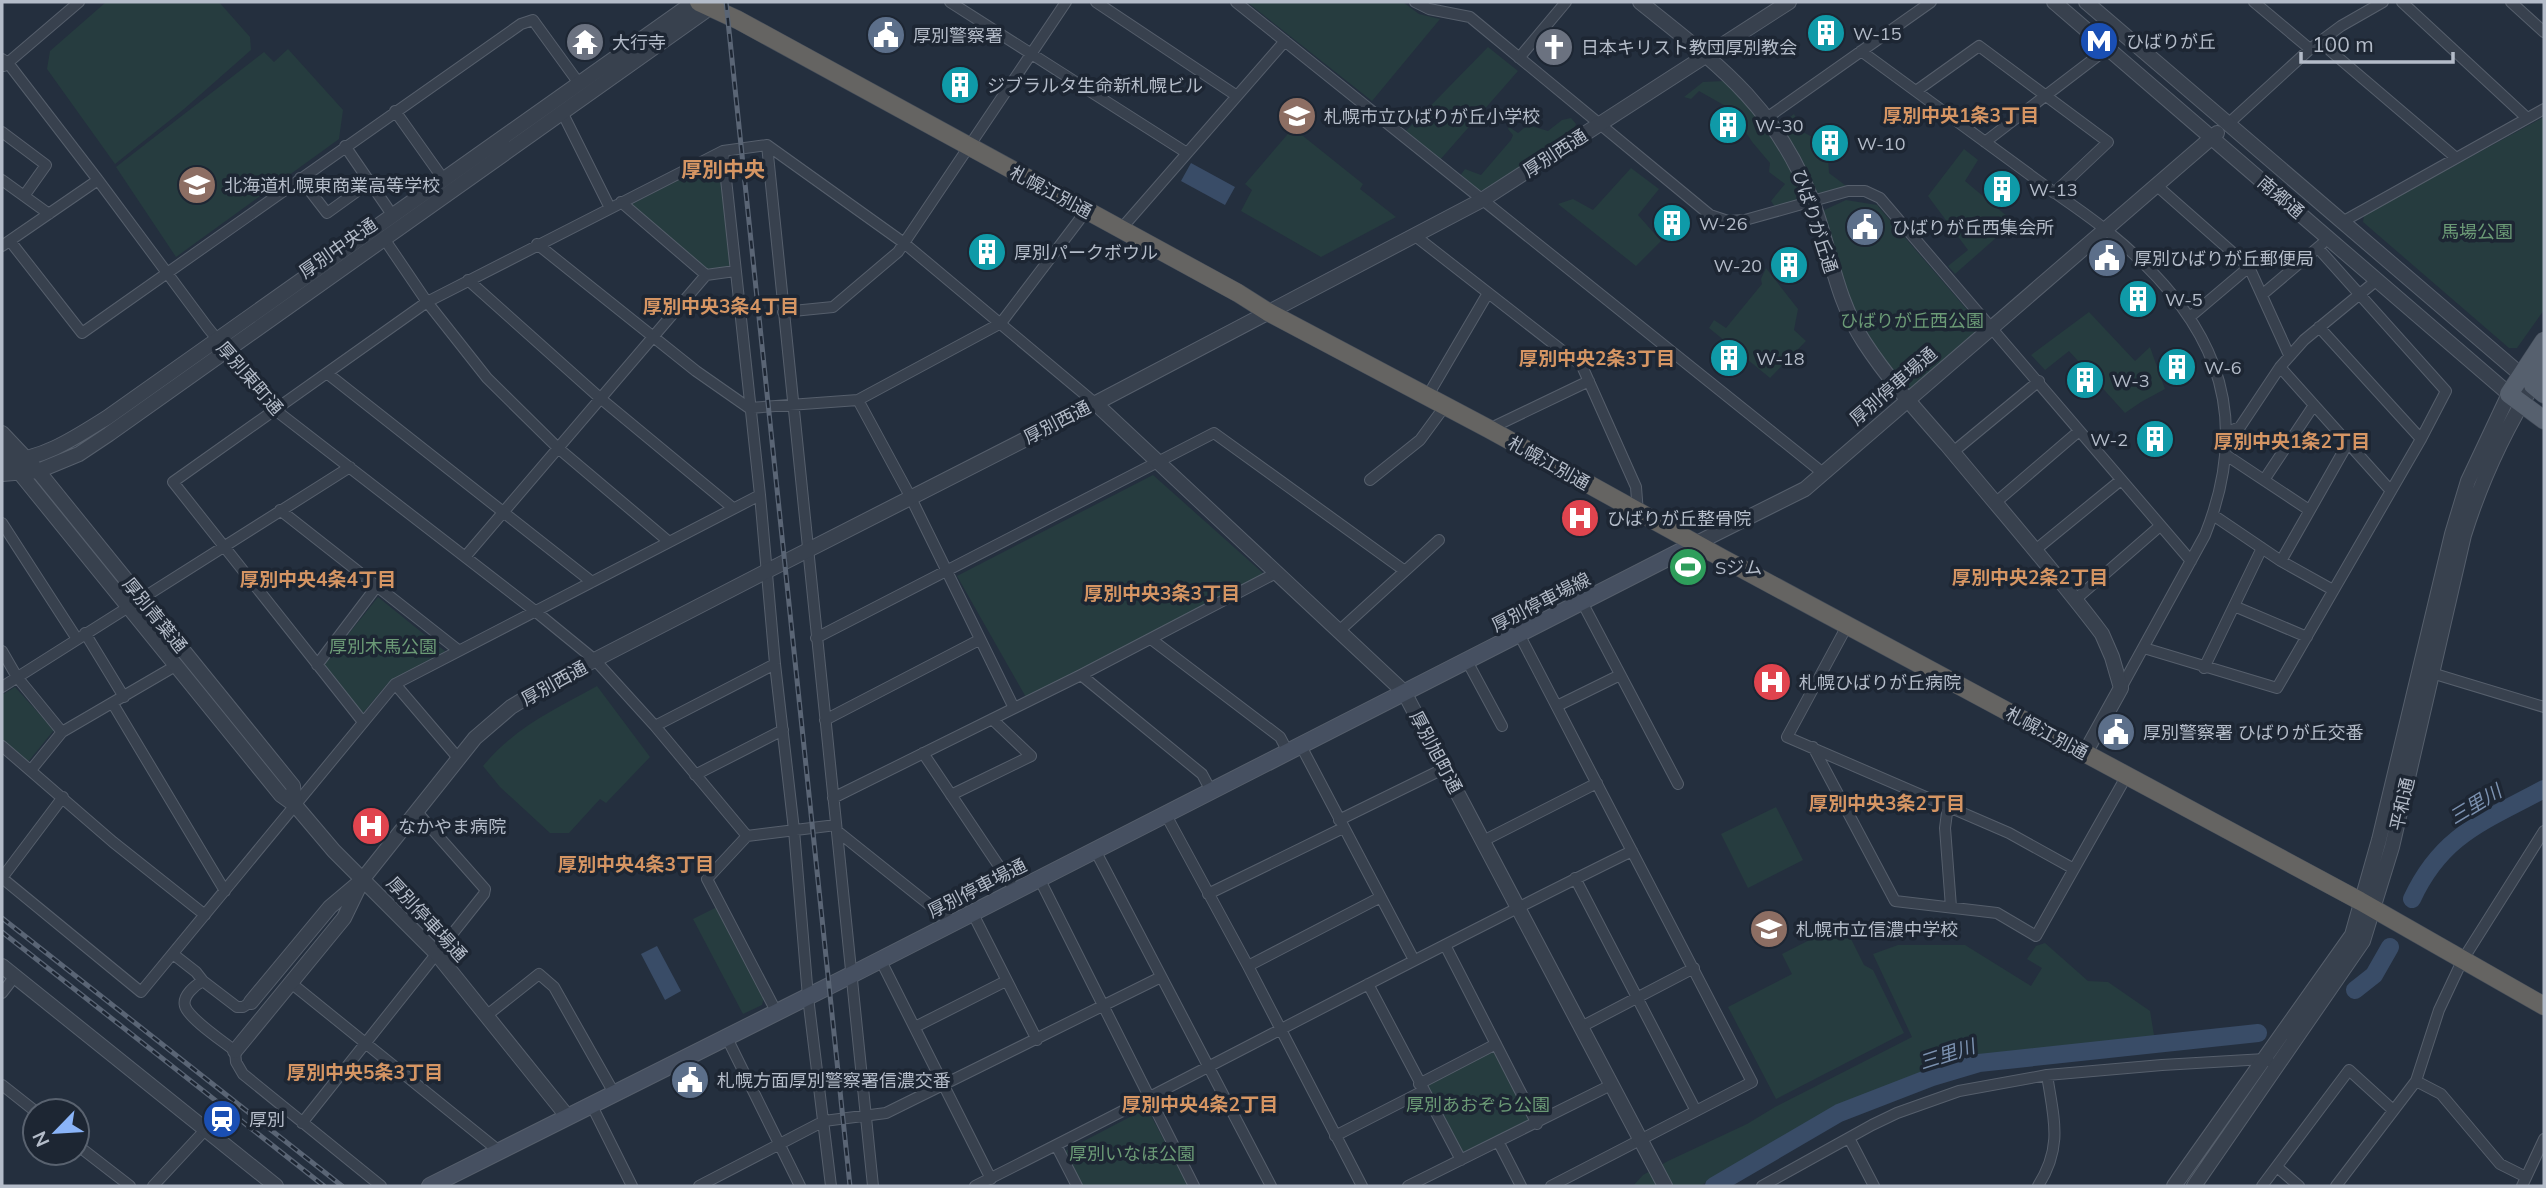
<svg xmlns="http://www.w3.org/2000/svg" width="2546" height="1188" font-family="Mulish,'Noto Sans JP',sans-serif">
	<rect width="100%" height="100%" fill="#242f3e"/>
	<path fill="#263c3f" d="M106,2h113l31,35 1,13 -67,59 -69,55 -68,-95 3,-18z
		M1247,2h156l16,12 21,5 -68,82z
		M1488,47l30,24 -79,90 -35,-28z
		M288,49l55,61 -4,29 -163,118 -60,-90 148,-115 10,10z
		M1723,81c40,34 56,60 79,106l-6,18 -21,2 -4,-6 14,-17 -16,-12 1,-9 -17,-20 -24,-35 -30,-17 -8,8 -7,-2 19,-15z
		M1794,114l9,18 13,7 -4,7 16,11 1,16 20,15 -34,10 -32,-60 2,-17z
		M2544,117v193l-27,38h-8l-146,-126 1,-7z
		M1571,118l5,6 -5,13 -85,53 -10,1 -19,-11 8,-11 16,6 30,-35 2,-5 -5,-6 1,-2 9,6 10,-8 20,6 14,-11z
		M1293,128l70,56 -3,5 36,28 -75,40 -80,-46 11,-21 -7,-6z
		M1964,149l14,11 -13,21 49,41 -59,52 -7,-8 20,-16 -40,-54z
		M719,159l11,109 -22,3 -80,-65z
		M1631,168l28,21 -21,26 23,26 -25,25 -78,-62 15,-5 20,11z
		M1846,200l31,5 105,122 -73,64 -25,-26 -36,-59 -28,-94z
		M1766,268l32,41 -4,21 12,11 -36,37 -61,-50 5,-8 12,8 36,-44 -1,-5z
		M2089,312l46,49 15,-14 15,42 -24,13 -16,11 -56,-62 -24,19 -14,-15z
		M1153,475l111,99 -237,125 -70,-123z
		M378,597l68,55 -58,31 -25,30 -40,-47z
		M597,686l53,71 -44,46 -6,-4 -31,34h-19l-50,-46 -17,-21c31,-38 72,-57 114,-80z
		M15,687l39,43 -26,32 -26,-22v-45z
		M1776,807l27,53 -55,28 -27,-54z
		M717,907l47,91 -2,7 -19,9 -50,-95z
		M1843,923l21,42 9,5 31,63 -128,66 -48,-92 64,-33 -10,-20z
		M2045,943l43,38 20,1 42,29 5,30 -223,32 -72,25 -160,88h-67l10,-11 25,-14 79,-37 28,-17 137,-70 -39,-83 25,-9h67l66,41 11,-18 -15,-9 9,-13z
		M1495,1050l38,72 -71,35 -39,-71z
		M1147,1108l41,78h-106l-19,-34z"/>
	<path fill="#394c67" d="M1191,163l44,24 -10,18 -44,-24z
		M657,946l24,45 -16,9 -24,-46z"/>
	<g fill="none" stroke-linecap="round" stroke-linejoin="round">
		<path stroke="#394c67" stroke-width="18" d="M2412,899c30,-65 73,-78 132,-110
			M2355,990l19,-15 16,-28
			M1714,1186l125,-73 93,-36 47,-14 279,-30"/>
		<defs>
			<path id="minor" d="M950,2l237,151
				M1096,2l141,94
				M1236,2l587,471
				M1415,2l14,7 41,8 240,198 18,6 17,-1 103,-29h17l15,7 311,363
				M2254,2l56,47
				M2402,2l125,116
				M2511,2l33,30
				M2320,42l135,115
				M1861,51c59,43 118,86 176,129 23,17 47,32 69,50 103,83 151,175 99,305l-84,153
				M1519,58l47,-56
				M2,59l6,4 90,117 110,148 66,81 261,202 60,49 60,66 92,110 89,-11
				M4,66l75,-64
				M1916,91l63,-45 129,96 -54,51
				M395,111l49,69
				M562,112l48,96
				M1768,117l163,-115
				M2228,124l82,-75 31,-23 42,-24
				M2,132l44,33 -22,31
				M1985,142l123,-94
				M767,145l106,1041
				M345,146l48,70
				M723,151l37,344 15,169 19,166 14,167 23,189
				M300,178l27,35 43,-31
				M2,180l47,34
				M2156,185l93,82 40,88
				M621,202l85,73
				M2342,222l202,-113
				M1121,229l164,-188
				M1414,235l168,131 54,121 2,26
				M385,240l42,62 60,76 71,70 110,93
				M10,241l72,92 439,-309 12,-4 45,62
				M537,244l159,127 53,37 109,-8 143,-77 85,-112
				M2,246l96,-66
				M468,280l132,118 133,110
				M2263,294l59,-50
				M783,312l50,-5 65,-55 168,-250
				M2191,316l58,-49
				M2319,327l102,112
				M2280,367l111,124
				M328,374l264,208
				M1427,397l61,-104
				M858,400l52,96 104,212
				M1489,429l100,-48
				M2227,432l13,-5 40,-60 24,-27 73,-60
				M1953,452l86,-71
				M2226,455l83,55
				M1370,480l50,-40 25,-34
				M2264,480l50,-75
				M1995,503l84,-72
				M280,510l178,140
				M2213,515l68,46 52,29
				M2,523l75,116
				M2034,551l87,-71
				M465,557l241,-282 29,-4
				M2281,561l67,-118
				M2076,599l84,-73
				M1582,602l96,182
				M2234,606l73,31
				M1847,626l-60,111 222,96 65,36
				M1339,631l100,-91
				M85,633l39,64
				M1519,634l233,448 -201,104
				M816,638l398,-205 191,138
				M1151,639l129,98 8,15
				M2144,648l133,40 144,-249 25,-48 -128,-143
				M2,651l15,26 45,55
				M1467,661l35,65
				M317,665l60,-79
				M2204,668l58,-120
				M2425,671l119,36
				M1081,675l121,99 9,17
				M395,684l64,75
				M2,687l348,-220
				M113,704l112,187
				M1557,706l63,-31
				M825,720l154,-80
				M363,722l-190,-240 254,-180 296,-151 44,-6 137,98 191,160
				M655,726l120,-62
				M2,746l111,96 92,73
				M1301,746l113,214
				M1813,747l82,154 102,12 39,23 90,-159
				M923,753l92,137
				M31,770l31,-38 115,-67
				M695,775l88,-45
				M951,795l80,-39 -39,-37
				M833,798l248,-123 195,-102
				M1948,805l-3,23 6,79
				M1166,815l82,151 114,220
				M1339,820l106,-52
				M837,831l114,91
				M747,836l-40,43 70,134
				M1483,841l114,-58
				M1095,850l176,336
				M2,878l139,114 254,-308 365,-189
				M2,878l61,-81
				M1039,878l155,308
				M1575,878l121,233
				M1208,894l135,-66
				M972,912l65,128
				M1445,945l92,179
				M173,954l23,18 7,9
				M880,959l111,220
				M1248,966l131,-68
				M291,983l208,168
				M1368,984l93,176
				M2,993l13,-17
				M251,1002l-8,5h-6l-34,-26c-8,4 -21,15 -18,25 4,13 39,36 50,45l1,11 7,12 138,112
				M486,1016l53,-42 15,13 60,106
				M915,1027l91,-46
				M1581,1027l113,-59
				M727,1038l73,148
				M2416,1081l25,13 59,70 26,13
				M1419,1084l77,-40
				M2,1085l33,26
				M591,1104l41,82
				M302,1123l182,-229 1,-5 -68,-77
				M1335,1136l88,-45
				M1849,1138l25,48
				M1499,1143l22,43
				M77,1145l53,41
				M1057,1147l20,39
				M2277,1167l22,19
				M153,1186l53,-57
				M699,1186l125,-65 62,-8 275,-136
				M975,1186c220,-110 436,-227 657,-335
				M1408,1186l203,-101
				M1762,1186l110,-61 25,-12 62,-22 88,-16 115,-10 103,-6 4,2
				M2038,1186c25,-40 16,-66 9,-111
				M2262,1186l87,-116 44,40
				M2336,1186l80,-105 23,-71 23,-49 82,-130
				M2522,1186l22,-47"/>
			<path id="tertiary" d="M1640,2c76,61 134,102 171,196 19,48 24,100 53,144 24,37 54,70 83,103 52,63 106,124 155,189l10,23 9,31 -36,65
				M2054,2l455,392 -41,87 -16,53 -73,306 -27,95 -178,251
				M2086,2l447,383c-30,48 -52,96 -69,150l-72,312 -29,94 -169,245
				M1095,403l309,289 261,494
				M2,433l36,38 255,315 2,19
				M2,451l279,344 14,10 39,46 102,102 131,163
				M6,461c38,-2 70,-24 102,-44l586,-415
				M2,474l36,-3 41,-17 30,-20 602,-427
				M1695,544l110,-55 412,-356
				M2,966l274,220
				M251,1002l79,-95 32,-27 113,-142 36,-31 41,-25 215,-111 308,-157 407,-214 307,-198
				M235,1051l109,-133 16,-33"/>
			<path id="secondary" d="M430,1186l421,-211 844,-431"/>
			<path id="primary" d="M2544,341l-35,53 35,26
				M2544,368l-11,17 11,9"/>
			<path id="trunk" d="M699,2l39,18 500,273 30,19 221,117 233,129 638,343 184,105"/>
		</defs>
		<use href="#minor" stroke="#565f6c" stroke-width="12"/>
		<use href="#tertiary" stroke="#565f6c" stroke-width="16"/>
		<use href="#secondary" stroke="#565f6c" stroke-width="18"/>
		<use href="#primary" stroke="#414a57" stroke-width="19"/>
		<use href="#trunk" stroke="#434c59" stroke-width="19"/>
		<use href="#minor" stroke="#38414e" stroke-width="10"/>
		<use href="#tertiary" stroke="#38414e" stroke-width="14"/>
		<use href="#secondary" stroke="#465061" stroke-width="16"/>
		<use href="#primary" stroke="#56606e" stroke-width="18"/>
		<use href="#trunk" stroke="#656462" stroke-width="18"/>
		<defs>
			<path id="rail" d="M726,2l124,1184
				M2,918l340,268
				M2,932l322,254"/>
		</defs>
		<use href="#rail" stroke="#5a6575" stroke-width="5"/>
		<use href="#rail" stroke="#1d2633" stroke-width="2.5" stroke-dasharray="8" stroke-linecap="butt"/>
	</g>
	<defs>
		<symbol id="building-disc" viewBox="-11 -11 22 22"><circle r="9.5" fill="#0f9aa8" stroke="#1d2633"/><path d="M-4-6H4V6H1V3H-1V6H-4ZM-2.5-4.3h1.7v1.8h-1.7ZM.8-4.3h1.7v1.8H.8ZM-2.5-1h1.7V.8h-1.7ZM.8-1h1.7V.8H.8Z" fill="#fff"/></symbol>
		<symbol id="civic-disc" viewBox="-11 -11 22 22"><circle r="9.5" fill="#5c6f8a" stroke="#1d2633"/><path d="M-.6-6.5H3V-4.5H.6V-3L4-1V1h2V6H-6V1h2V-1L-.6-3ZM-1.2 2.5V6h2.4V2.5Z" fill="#fff"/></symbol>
		<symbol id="metro-disc" viewBox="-11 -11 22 22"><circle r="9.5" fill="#1a4fb4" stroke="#1d2633"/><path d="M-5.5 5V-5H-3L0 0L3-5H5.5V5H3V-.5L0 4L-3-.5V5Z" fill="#fff"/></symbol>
		<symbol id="temple-disc" viewBox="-11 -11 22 22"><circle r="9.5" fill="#6b7280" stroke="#1d2633"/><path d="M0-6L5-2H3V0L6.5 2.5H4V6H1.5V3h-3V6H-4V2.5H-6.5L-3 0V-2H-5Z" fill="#fff"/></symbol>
		<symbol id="church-disc" viewBox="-11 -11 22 22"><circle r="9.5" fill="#6b7280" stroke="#1d2633"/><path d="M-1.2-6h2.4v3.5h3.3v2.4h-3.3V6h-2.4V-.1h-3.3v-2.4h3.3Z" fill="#fff"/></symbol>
		<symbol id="school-disc" viewBox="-11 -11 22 22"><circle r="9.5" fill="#8d6e63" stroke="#1d2633"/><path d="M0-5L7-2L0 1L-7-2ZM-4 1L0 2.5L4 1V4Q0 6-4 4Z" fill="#fff"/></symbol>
		<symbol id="hospital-disc" viewBox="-11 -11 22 22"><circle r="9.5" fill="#e0444e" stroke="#1d2633"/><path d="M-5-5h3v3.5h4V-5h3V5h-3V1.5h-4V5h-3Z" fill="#fff"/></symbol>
		<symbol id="stadium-disc" viewBox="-11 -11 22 22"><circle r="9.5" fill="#2e9e5b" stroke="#1d2633"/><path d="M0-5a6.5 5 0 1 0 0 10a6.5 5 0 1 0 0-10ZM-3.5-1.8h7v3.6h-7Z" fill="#fff"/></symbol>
		<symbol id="station-disc" viewBox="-11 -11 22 22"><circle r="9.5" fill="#1a4fb4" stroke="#1d2633"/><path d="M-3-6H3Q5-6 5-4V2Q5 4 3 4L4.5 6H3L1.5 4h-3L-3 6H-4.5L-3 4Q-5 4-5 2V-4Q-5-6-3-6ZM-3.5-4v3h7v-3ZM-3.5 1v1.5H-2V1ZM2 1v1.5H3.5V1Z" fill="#fff"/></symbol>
	</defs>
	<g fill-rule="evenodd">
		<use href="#building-disc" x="1804" y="11" width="44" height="44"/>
		<use href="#civic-disc" x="864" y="13" width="44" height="44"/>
		<use href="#metro-disc" x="2077" y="19" width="44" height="44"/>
		<use href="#temple-disc" x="563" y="20" width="44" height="44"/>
		<use href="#church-disc" x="1532" y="25" width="44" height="44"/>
		<use href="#building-disc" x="938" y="63" width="44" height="44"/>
		<use href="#school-disc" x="1275" y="94" width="44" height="44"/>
		<use href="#building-disc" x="1706" y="103" width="44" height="44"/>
		<use href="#building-disc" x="1808" y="121" width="44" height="44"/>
		<use href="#school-disc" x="175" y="163" width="44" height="44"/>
		<use href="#building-disc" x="1980" y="167" width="44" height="44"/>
		<use href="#building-disc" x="1650" y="201" width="44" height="44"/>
		<use href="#civic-disc" x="1843" y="205" width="44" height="44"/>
		<use href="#building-disc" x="965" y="230" width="44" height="44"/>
		<use href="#civic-disc" x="2085" y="236" width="44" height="44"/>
		<use href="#building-disc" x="1767" y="243" width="44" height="44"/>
		<use href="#building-disc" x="2116" y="277" width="44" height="44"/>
		<use href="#building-disc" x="1707" y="336" width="44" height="44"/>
		<use href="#building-disc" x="2155" y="345" width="44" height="44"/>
		<use href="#building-disc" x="2063" y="358" width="44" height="44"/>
		<use href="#building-disc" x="2133" y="417" width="44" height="44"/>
		<use href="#hospital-disc" x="1558" y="496" width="44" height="44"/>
		<use href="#stadium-disc" x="1666" y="545" width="44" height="44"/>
		<use href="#hospital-disc" x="1750" y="660" width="44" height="44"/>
		<use href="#civic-disc" x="2094" y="710" width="44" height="44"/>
		<use href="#hospital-disc" x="349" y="804" width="44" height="44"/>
		<use href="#school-disc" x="1747" y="907" width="44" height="44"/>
		<use href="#civic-disc" x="668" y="1058" width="44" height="44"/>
		<use href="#station-disc" x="200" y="1097" width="44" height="44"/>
	</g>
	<g text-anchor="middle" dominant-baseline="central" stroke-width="7" stroke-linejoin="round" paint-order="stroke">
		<g font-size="18" fill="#b4bcc9" stroke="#1d2633" text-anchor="start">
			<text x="1853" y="33">W-15</text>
			<text x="913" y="35">厚別警察署</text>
			<text x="2126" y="41">ひばりが丘</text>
			<text x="612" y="42">大行寺</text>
			<text x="1581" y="47">日本キリスト教団厚別教会</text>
			<text x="987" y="85">ジブラルタ生命新札幌ビル</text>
			<text x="1324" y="116">札幌市立ひばりが丘小学校</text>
			<text x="1755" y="125">W-30</text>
			<text x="1857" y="143">W-10</text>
			<text x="224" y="185">北海道札幌東商業高等学校</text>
			<text x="2029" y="189">W-13</text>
			<text x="1699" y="223">W-26</text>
			<text x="1892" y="227">ひばりが丘西集会所</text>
			<text x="1014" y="252">厚別パークボウル</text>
			<text x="2134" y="258">厚別ひばりが丘郵便局</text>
			<text x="1762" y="265" text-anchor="end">W-20</text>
			<text x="2165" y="299">W-5</text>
			<text x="1756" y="358">W-18</text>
			<text x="2204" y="367">W-6</text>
			<text x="2112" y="380">W-3</text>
			<text x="2128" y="439" text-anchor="end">W-2</text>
			<text x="1607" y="518">ひばりが丘整骨院</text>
			<text x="1715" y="567">Sジム</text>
			<text x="1799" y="682">札幌ひばりが丘病院</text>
			<text x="2143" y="732">厚別警察署 ひばりが丘交番</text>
			<text x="398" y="826">なかやま病院</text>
			<text x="1796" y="929">札幌市立信濃中学校</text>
			<text x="717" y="1080">札幌方面厚別警察署信濃交番</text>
			<text x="249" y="1119">厚別</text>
		</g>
		<g font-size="18" fill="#b4bcc9" stroke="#1d2633">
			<text transform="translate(1555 153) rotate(-33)">厚別西通</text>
			<text transform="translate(1051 192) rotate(28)">札幌江別通</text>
			<text transform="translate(2281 197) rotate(41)">南郷通</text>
			<text transform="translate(1815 221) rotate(72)">ひばりが丘通</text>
			<text transform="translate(338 248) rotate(-35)">厚別中央通</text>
			<text transform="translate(250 378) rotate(49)">厚別東町通</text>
			<text transform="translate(1893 386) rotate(-41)">厚別停車場通</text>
			<text transform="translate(1057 422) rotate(-27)">厚別西通</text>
			<text transform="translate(1549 463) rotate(29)">札幌江別通</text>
			<text transform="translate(1541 602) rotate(-27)">厚別停車場線</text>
			<text transform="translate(155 615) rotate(51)">厚別青葉通</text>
			<text transform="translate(554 683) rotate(-29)">厚別西通</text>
			<text transform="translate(2047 733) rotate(28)">札幌江別通</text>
			<text transform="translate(1436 752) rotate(62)">厚別旭町通</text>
			<text transform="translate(2402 804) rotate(-77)">平和通</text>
			<text transform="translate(977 888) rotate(-27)">厚別停車場通</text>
			<text transform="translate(427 919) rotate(47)">厚別停車場通</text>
		</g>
		<g font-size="18" fill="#6b9a76" stroke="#1d2633">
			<text x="2477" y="231">馬場公園</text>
			<text x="1912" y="320">ひばりが丘西公園</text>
			<text x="383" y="646">厚別木馬公園</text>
			<text x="1478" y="1104">厚別あおぞら公園</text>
			<text x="1132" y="1153">厚別いなほ公園</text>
		</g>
		<g font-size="19" font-weight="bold" fill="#d59563" stroke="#1d2633">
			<text x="1961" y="115">厚別中央1条3丁目</text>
			<text x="721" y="306">厚別中央3条4丁目</text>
			<text x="1597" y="358">厚別中央2条3丁目</text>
			<text x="2292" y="441">厚別中央1条2丁目</text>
			<text x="2030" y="577">厚別中央2条2丁目</text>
			<text x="318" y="579">厚別中央4条4丁目</text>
			<text x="1162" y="593">厚別中央3条3丁目</text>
			<text x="1887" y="803">厚別中央3条2丁目</text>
			<text x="636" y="864">厚別中央4条3丁目</text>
			<text x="365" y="1072">厚別中央5条3丁目</text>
			<text x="1200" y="1104">厚別中央4条2丁目</text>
		</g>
		<g font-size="19" font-style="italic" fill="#7c92b1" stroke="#1d2633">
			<text transform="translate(2475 804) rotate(-31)">三里川</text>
			<text transform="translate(1947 1054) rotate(-18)">三里川</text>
		</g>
		<g font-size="21" font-weight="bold" fill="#d59563" stroke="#1d2633">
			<text x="723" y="169">厚別中央</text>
		</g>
	</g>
	<rect width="2546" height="1188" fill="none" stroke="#b4bcc9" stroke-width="7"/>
	<g transform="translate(56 1132) rotate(245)"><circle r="33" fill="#1d2633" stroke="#59626f" stroke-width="2"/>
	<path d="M0-5L12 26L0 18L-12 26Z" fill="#8ab4f8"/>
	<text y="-10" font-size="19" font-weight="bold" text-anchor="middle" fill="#b4bcc9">N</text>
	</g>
	<path d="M2301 52v10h152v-10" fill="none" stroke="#b4bcc9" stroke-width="3.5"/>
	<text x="2312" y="52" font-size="21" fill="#b4bcc9" stroke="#1d2633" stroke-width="5" paint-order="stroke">100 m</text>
</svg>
